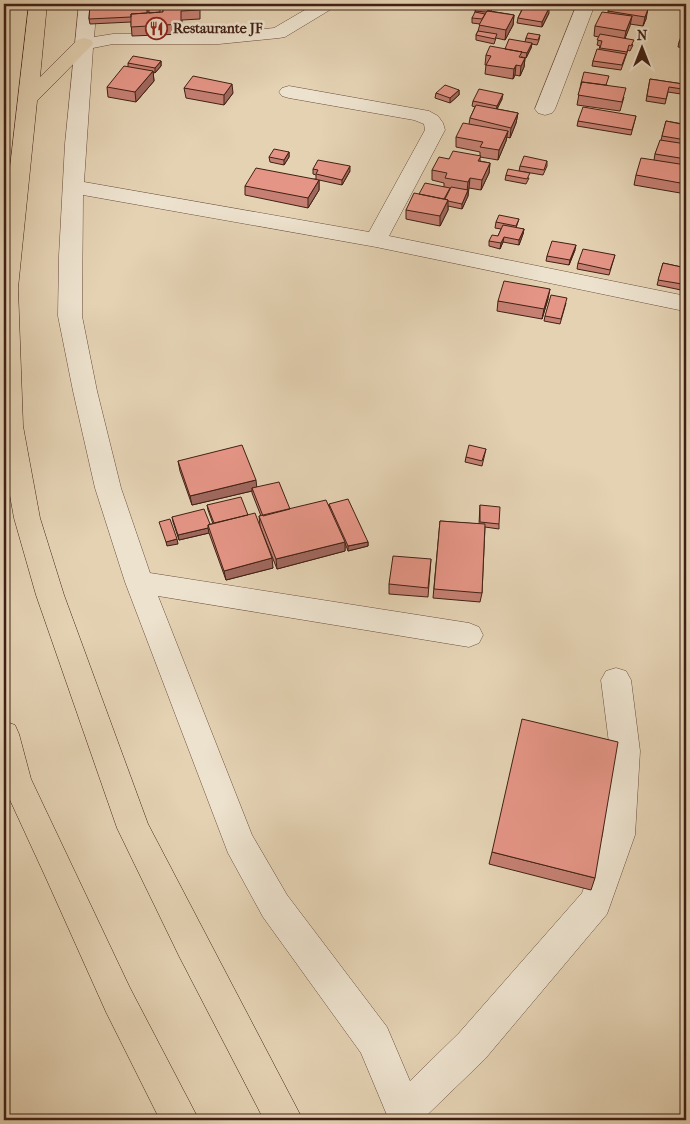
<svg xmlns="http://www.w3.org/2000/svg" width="690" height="1124" font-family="'IM FELL French Canon',serif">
	<rect width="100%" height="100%" fill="#e4d2b3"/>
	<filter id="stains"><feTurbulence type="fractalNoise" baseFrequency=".004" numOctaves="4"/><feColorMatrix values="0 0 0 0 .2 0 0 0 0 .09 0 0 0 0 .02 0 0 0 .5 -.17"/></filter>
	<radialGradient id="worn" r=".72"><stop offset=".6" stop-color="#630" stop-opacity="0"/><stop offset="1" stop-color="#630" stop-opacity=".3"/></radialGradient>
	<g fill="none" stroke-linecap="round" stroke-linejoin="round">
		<defs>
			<path id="minor" d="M79,4h18l-3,33 19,-3h106l55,-6 41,-24h21l-3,4 -48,29 -6,1 -60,6h-106l-20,4 -9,134 285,50 56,-102 -1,-6 -10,-4 -125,-22 -7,-2 -3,-4 3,-4 7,-2 140,25 9,5 5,7 2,7 -56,106 297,60v15h-2l-308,-64 -293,-52 -1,121 15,75 24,97 29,85 319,50 10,4 4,8 -4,8 -10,4 -311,-51 94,239 35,60 100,132 23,54 49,-48 123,-140 21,-58 7,-84 -9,-71 5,-9 10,-3 10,3 5,9 9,71 -5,84 -28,79 -122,145 -60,58 2,3h-38l-28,-67 -98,-136 -35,-64 -103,-271 -30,-94 -22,-97 -15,-75 1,-60 6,-112z
				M577,4h18l-40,105 -3,4 -7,2 -7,-2 -3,-4z"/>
			<path id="highway" d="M29,4h18l-7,73 37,-37 7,-2 7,2 2,4 -56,57 -19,187 5,138 17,92 24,77 84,229 155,296h-39l-85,-164 -62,-128 -81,-233 -22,-77 -10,-56v-243z
				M4,721l11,4 4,9 12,45 99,209 69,132h-39l-54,-108 -61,-136 -41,-89z"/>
		</defs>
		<use href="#minor" stroke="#6a4c3c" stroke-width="1"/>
		<use href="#highway" stroke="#412014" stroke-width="1"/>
		<use href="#minor" fill="#ede2ce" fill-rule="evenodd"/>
		<use href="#highway" fill="#e4d2b3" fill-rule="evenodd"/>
	</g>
	<path fill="#c58073" stroke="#412014" d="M90,4h58v9l15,-1v-8h54v4l-17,1v10l-18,1v14l-50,2 -1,-14 -41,2 -1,-5z
		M479,4h16l-5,7 24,4 -1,10 -8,15 -9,-2 -2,6 -18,-4v-5l2,-4 2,-7 -8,-1v-5l3,-4v-3z
		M506,4h43l-1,2 -9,-2 -1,2 11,7 -7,14 -25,-4 1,-5 5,-11z
		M644,9l2,10 -3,7 -13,-2 -5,14 8,7 -3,6 -2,-1 -7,20 -29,-4 1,-5 6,-12 1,-3 -3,-1 2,-8 -5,-1 1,-10 13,-13v-2z
		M686,34v14l-8,-1 1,-5z
		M540,35l-1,5 -2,5 -5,-1 -1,4 -5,10 -5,-1 4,1 -1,9 -4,9 -5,-1 -2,4 -28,-5 1,-9h-1l1,-10 39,-13 1,-4z
		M161,61v5l-6,7 -2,-1 1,9 -18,21 -28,-5 -1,-10 21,-20v-4z
		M686,73v15l-3,-1z
		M650,79l33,5 -2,10 -13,-2 -3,12 -19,-3z
		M581,83l26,2 17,12 -4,14 -43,-6z
		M184,88l49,5 -9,12 -38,-7z
		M459,90v5l-9,8 -15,-5 1,-5z
		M502,99l-5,10 21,4 -2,10 -6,15 -3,-1 -1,4 -8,19 -18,-3v4l10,2 -1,10 -8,17 -12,-2 -1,8 -6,13 -14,-3v4l-8,16 -34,-7v-9l13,-16 25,-7v-4l-12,-3v-10l17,-11 31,-3v-4l-24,-5v-10l13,-13 1,-6 5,-11 -3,-1 1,-5z
		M686,108v86l-52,-9 2,-10 18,-15 1,-6 6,-14 5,-19 17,3z
		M636,116l-5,19 -54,-9 1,-5z
		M289,152v5l-5,8 -14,-3 -1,-5z
		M547,161v5l-4,9 -24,-4 1,-5z
		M313,169l37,2 -8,14 -23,-5v10l-11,18 -63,-13v-9l71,-7v-4l-3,-1z
		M506,175l23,3 -3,6 -21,-4z
		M519,219l-3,9 8,1 -1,5 -4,11 -16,-3 -3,7 -11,-3v-5l9,-5 3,-7 -6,-1 1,-6z
		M575,250l-6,15 -23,-4 1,-5z
		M615,255l-6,20 -32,-6 1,-6z
		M663,263l23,5 -5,22 -24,-5z
		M548,299l-6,20 -45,-8 1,-10z
		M566,303l-6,21 -16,-3 1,-5z
		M486,449l-4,17 -17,-4 1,-5z
		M178,461l79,26 33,22 39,-1v-4l39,38v4l-20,5 -3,-8v8l-68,18 -17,-43 -1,-10h2l-9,-23v-2l-60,14 -12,-34z
		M207,505l41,10 25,53 -47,12 -17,-47 -30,7 -6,-18 -1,-5 38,7h3l-5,-14z
		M480,505l19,19v5l-14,-2 -3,66 -2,9 -47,-4 7,-77 39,3z
		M431,559l-3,38 -39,-3v-10z
		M492,852l103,26 -4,12 -102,-26z"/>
	<path fill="#a0685e" stroke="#412014" d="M492,4h3l-8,14 1,-5z
		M549,8v5l-7,14v-5z
		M648,9l-2,10 -3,7 2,-9z
		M514,15l-1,10 -8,15 1,-10z
		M632,16l-2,10 -6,15 2,-10z
		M532,43l-1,5 -5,10 1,-5z
		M525,58l-1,9 -4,9 1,-10z
		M161,61v5l-6,7v-5z
		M516,65l-1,10 -2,4 1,-10z
		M153,71l1,10 -18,21 -1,-10z
		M232,84l1,9 -9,12v-10z
		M459,90v5l-9,8v-5z
		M503,94l-1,5 -6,12 1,-5z
		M518,113l-2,10 -6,15 1,-10z
		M508,131l-2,10 -8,19 1,-10z
		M289,152v5l-5,8v-5z
		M490,163l-1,10 -8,17 1,-10z
		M350,166v5l-8,14v-5z
		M470,178l-1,10 -2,4 1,-10z
		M319,180v10l-11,18v-10z
		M468,190v6l-6,13v-5z
		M448,200v10l-8,16v-10z
		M524,229l-1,5 -4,11v-5z
		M504,237l-1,5 -3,7 1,-6z
		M576,245l-1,5 -6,15 1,-5z
		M550,289l-2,10 -6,20 2,-10z
		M256,480l1,9 -5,-1v3l-60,14 -2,-9z
		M208,528l1,5 -30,7 -1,-5z
		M177,539l1,5 -11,2 -1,-4z
		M345,542v9l-68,18 -1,-10z
		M368,542v4l-20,5v-5z
		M272,558l1,10 -47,12 -2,-9z"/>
	<path fill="#e59586" stroke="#412014" d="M90,4h57v9l-16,1v3l-42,2z
		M149,4h11v8l-11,1z
		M163,4h36v6l-18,1v13l-50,3v-13l32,-2z
		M479,4h13l-4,7h-1l-1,1 -11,-1z
		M525,4l24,4 -7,14 -24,-4z
		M611,4h33l-2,4 6,1 -3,8 -37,-6z
		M487,11l27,4 -8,15 -27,-5z
		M475,12l10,2 -3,5 -10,-1z
		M602,12l30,4 -6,15 -31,-5z
		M478,31l19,3 -2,5 -19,-4z
		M528,33l12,2 -2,5 -12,-2z
		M600,34l34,6 -3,6 -2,-1 -2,7 -27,-4 2,-7 -5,-1z
		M682,34h4v9l-7,-1z
		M509,39l23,4 -5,10 -6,-1h1l-17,-3z
		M490,46l32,6 -3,5 6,1 -4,8 -5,-1 -2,4 -28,-4 5,-9 -5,-1z
		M597,49l29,5 -4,11 -29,-4z
		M133,56l28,5 -6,7 -27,-5z
		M124,66l29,5 -18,21 -28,-5z
		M584,72l25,4 -3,9 -24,-3 -1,1z
		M193,76l39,8 -8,11 -40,-7z
		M650,79l33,5 -1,5 -13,-2 -3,12 -19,-3z
		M582,82l44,6 -4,14 -44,-7z
		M445,85l14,5 -9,8 -14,-5z
		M479,89l24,5 -6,12 -24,-5z
		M476,105l42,8 -7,15 -41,-10z
		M583,107l53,9 -4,14 -54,-9z
		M686,109v14h-3z
		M666,121l20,4v15l-24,-4z
		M463,123l45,8 -9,19 -19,-3 3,-5 -27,-5z
		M660,140l26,4v15l-31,-5z
		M274,149l15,3 -5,8 -15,-3z
		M453,151l28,5 -3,5 12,2 -8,17 -12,-2 -2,4 -23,-4 2,-5 -15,-3 7,-13 10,2z
		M524,156l23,5 -3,9 -24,-4z
		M641,158l45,7v19l-50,-9z
		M318,160l32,6 -8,14 -26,-6 2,-4 -5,-1z
		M256,168l63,12 -11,18 -63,-12z
		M508,169l22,4 -3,6 -21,-4z
		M425,183l25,5 -6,11 -25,-5z
		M451,187l17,3 -6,14 -14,-3v-1l-3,-1z
		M414,193l34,7 -8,16 -34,-6z
		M499,215l20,4 -3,7 -20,-4z
		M503,225l21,4 -5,11 -15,-3 -3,6 -12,-2 3,-6 6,1z
		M552,241l24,4 -6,15 -23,-4z
		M583,249l32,6 -5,15 -32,-7z
		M663,263l23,5 -4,16 -24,-4z
		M504,281l46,8 -6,20 -46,-8z
		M551,295l16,3 -6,21 -16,-3z
		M242,445l14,35 -66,16 -12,-35z
		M469,445l17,4 -4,12 -16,-4z
		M279,482l11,27 -27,7 -11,-28z
		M241,497l7,18 -34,8 -7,-18z
		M348,499l20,43 -20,4 -19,-42z
		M326,500l19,42 -69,17 -17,-43z
		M480,505l20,2 -1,17 -19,-2z
		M204,509l6,15 -2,1v3l-30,7 -6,-18z
		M255,513l17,45 -48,13 -16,-46z
		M170,519l7,20 -11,3 -7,-20z
		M440,521l45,3 -3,69 -48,-4z
		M393,556l38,3 -3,29 -39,-4z
		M522,719l96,23 -23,136 -103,-26z"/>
	<defs>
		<symbol id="restaurant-ring" viewBox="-11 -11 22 22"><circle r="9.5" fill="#ede2ce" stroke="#8f2418" stroke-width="1.5"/><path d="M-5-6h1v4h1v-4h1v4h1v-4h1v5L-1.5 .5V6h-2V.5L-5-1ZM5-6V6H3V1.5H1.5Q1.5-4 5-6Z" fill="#8f2418"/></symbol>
	</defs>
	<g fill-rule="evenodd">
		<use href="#restaurant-ring" x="144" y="16" width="25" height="25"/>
	</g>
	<g text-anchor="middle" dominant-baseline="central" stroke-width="5" stroke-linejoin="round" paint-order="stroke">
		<g font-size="14" font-weight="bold" fill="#412014" stroke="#ede2ce" text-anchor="start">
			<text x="173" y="28">Restaurante JF</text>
		</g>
	</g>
	<rect width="690" height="1124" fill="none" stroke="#e4d2b3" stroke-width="20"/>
	<rect x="5" y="5" width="680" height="1114" fill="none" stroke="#412014" stroke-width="2.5"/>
	<rect x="10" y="10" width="670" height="1104" fill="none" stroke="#412014"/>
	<g transform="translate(642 48)" stroke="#ede2ce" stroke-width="4" paint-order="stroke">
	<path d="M0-4L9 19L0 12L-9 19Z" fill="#412014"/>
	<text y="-8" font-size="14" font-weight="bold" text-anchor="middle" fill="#412014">N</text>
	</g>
	<rect width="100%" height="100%" filter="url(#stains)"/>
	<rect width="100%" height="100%" fill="url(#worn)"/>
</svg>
